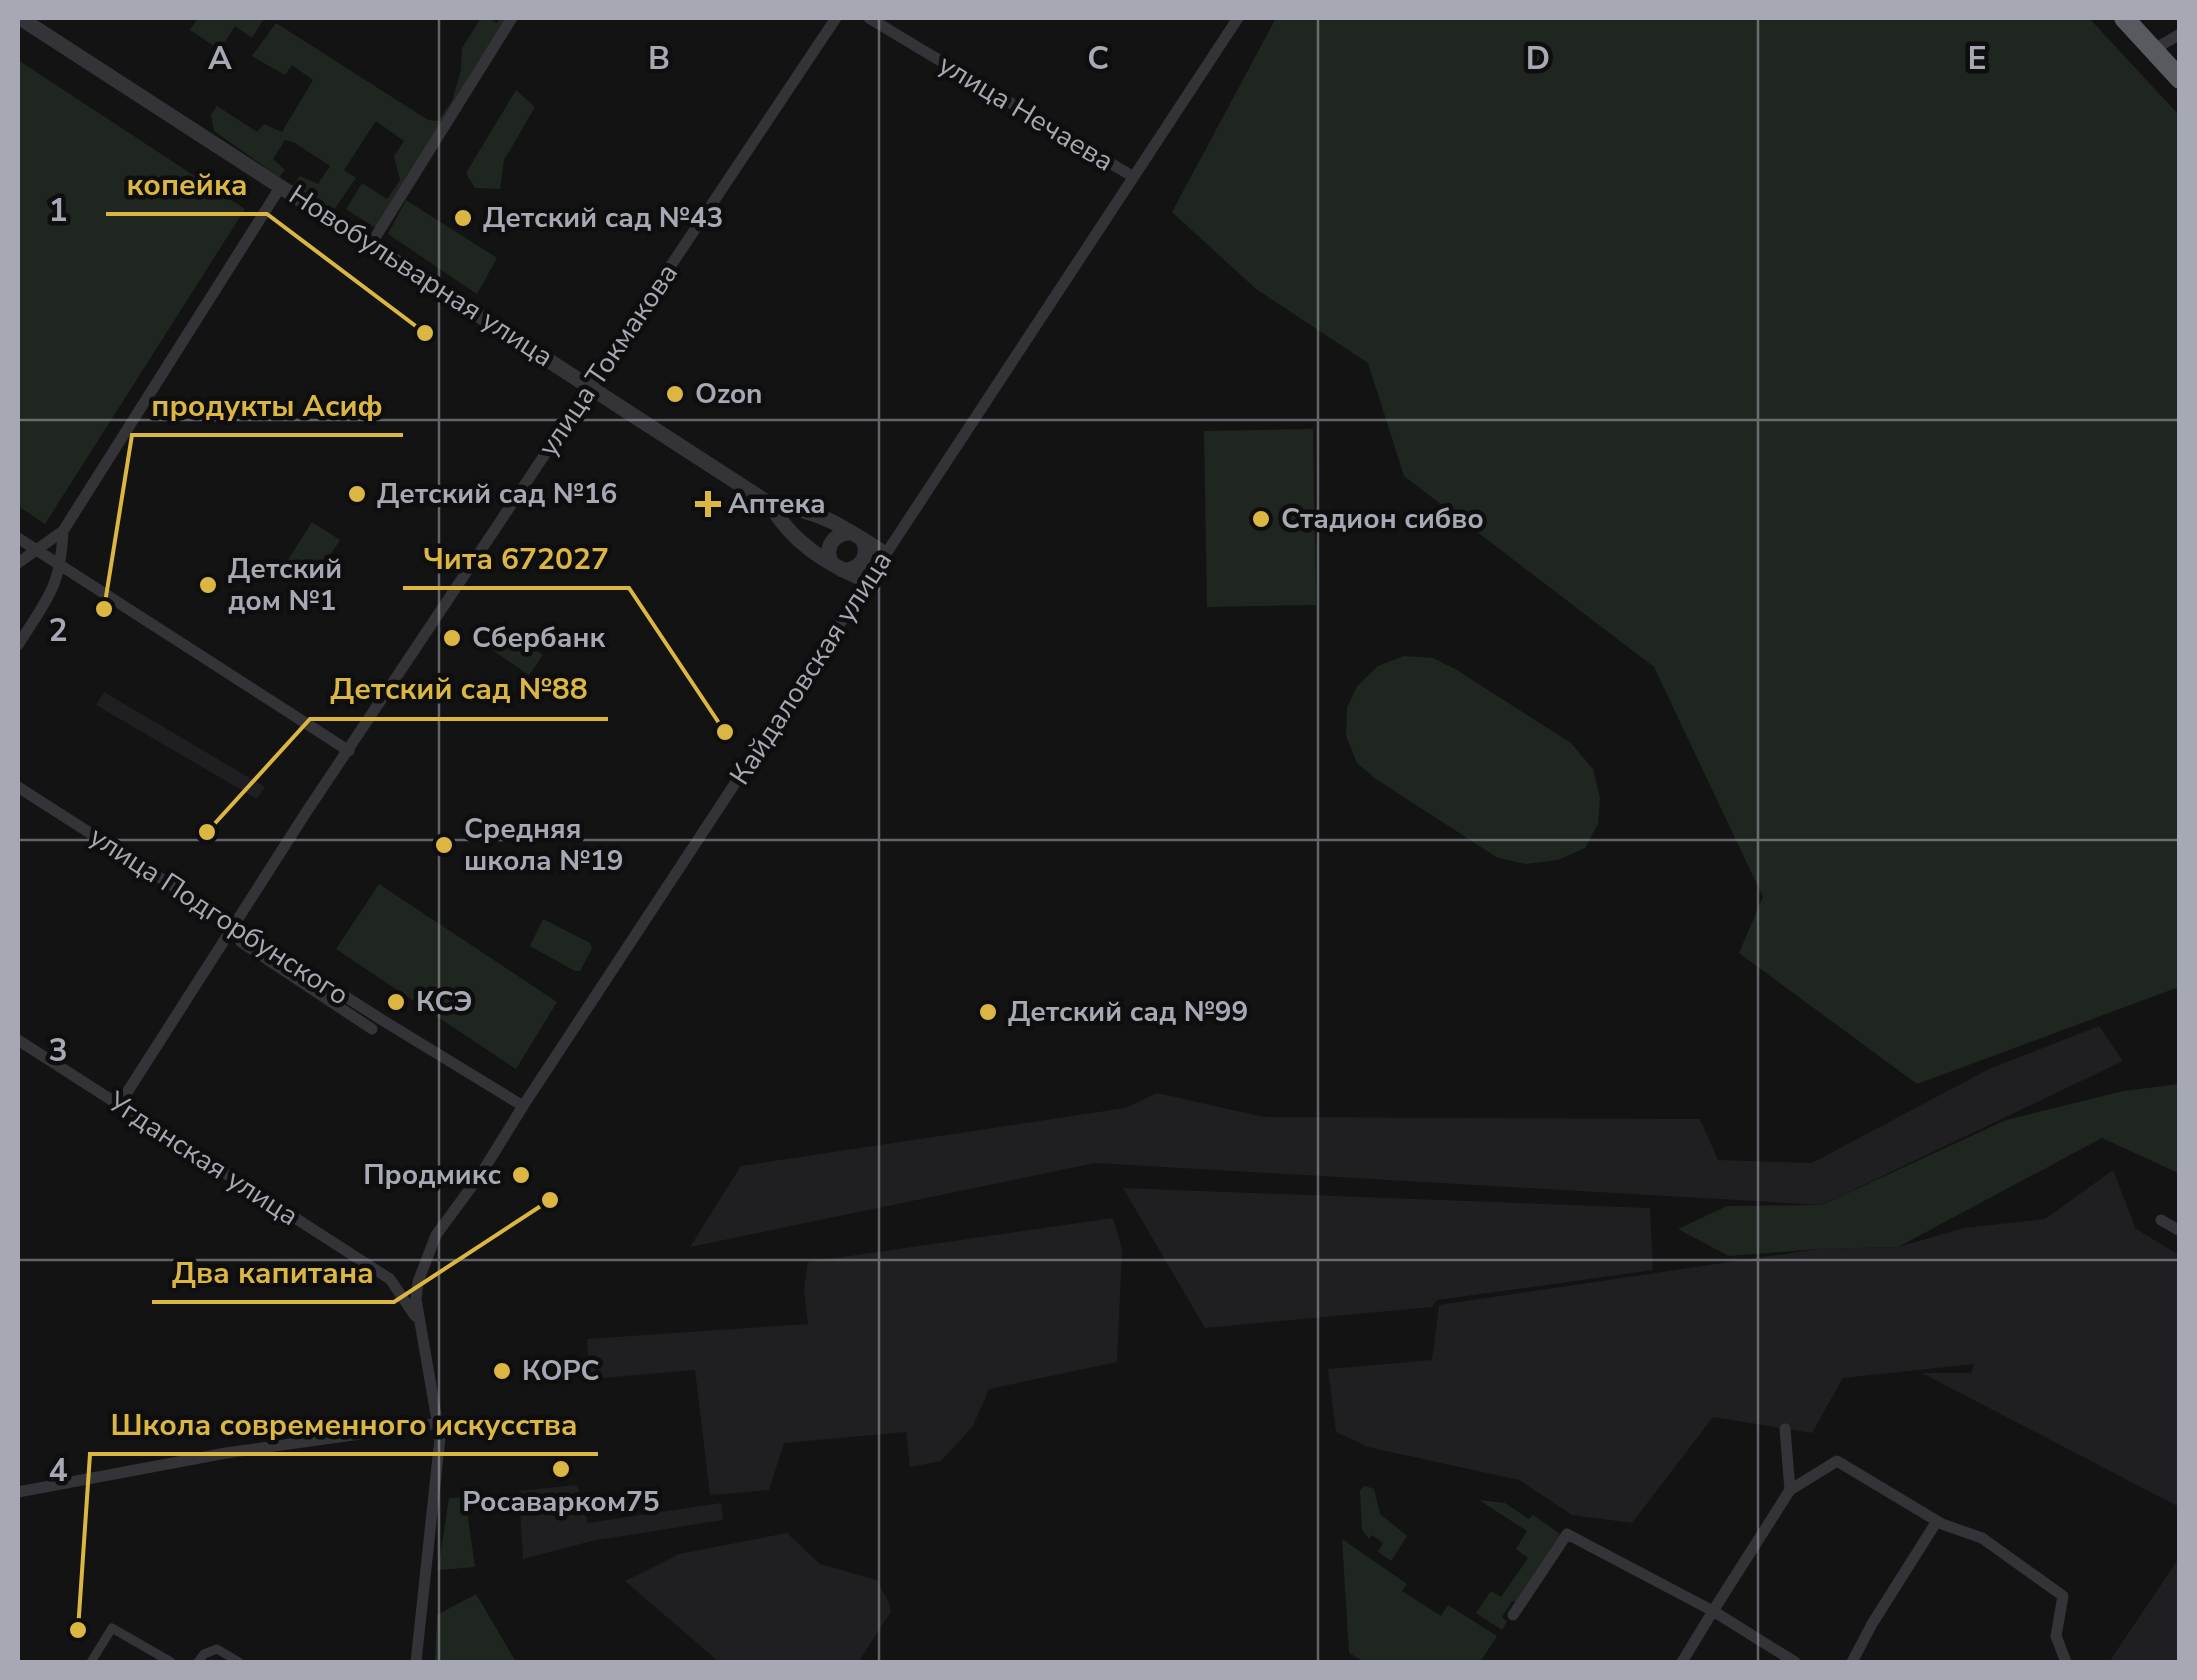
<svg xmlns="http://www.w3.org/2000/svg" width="2197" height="1680" font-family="'Nunito Sans',sans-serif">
	<rect width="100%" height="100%" fill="#131314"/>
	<path fill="#1f1f21" d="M104,692l161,95 -8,12 -161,-94z
		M2099,1026l24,35 -301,144 -727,-42 -405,84 51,-81 384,-58 32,-15 107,24 436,2 18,41 94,3 177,-94z
		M2113,1170l23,59 43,26v252l-257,-134h49l3,-9 -131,14 -31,55 -99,-16 -81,106 -60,-8 -53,-35 -151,-33 -32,-15 -8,-63 104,-9 7,-55 379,-56 80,-2 66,-19 81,-9z
		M1123,1188l527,20 3,62 -216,30 -5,7 -227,21z
		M1113,1218l9,31 -5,113 -128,27 -16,37 -32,35 -31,6 -4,-35 -122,11 -15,47 -59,5 -15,-125 -105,9 -3,-40 221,-15 -4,-34 4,-28z
		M577,1485l11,38 133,-20 2,17 -131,21 -69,18 -4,-68z
		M787,1533l33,31 57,16 11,21 3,11 -33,50h-139l-94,-81 54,-27z
		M2179,1558v104h-70z"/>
	<path fill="#1f2620" d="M198,18h64l1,2 -11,18 -17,-12 -12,19 4,3 -4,4 -33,-22z
		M481,18h8l8,5 4,-5h8l-132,211 -31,-20 16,-26 25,16 13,-19 -6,-24 10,-15 -28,-20 -32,49 12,8 -23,33 -40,-26 7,-9 18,8 12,-18 -35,-23 -10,-3 -12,19 12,11 -6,7 -65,-46 -3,-16 6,-9 40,26 7,-8 18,8 31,-52 -21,-15 -7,10 -33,-19 24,-33 152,97 10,1 14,-20 9,-31 1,-22z
		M1276,18h813l90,97v872l-262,97 -178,-131 24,-56 -109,-230 -250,-191 -36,-113 -112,-74 -84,-77z
		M18,60l227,149 -200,315 -27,-18z
		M516,90l19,17 -31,53 -4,29 -25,-1 -9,-15z
		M406,200l91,58 -20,36 -89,-60z
		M1313,429l3,176 -109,2 -3,-176z
		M312,522l28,18 -27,41 -27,-18z
		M502,627l41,28 -14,20 -41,-28z
		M1404,656l29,2 24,12 114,73 22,26 7,29 -2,26 -13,24 -27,12 -32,4 -28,-6 -122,-79 -19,-16 -11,-27 1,-28 10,-22 21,-20z
		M379,884l178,118 -41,67 -180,-120z
		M543,919l47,24 2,6 -12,22h-5l-45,-25z
		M2179,1084l-1,89 -76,-35 -204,109 -80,2 -89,7 -51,-27 49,-23 95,-1 184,-85 117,-29z
		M1365,1486l9,3 6,25 27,22 -16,25 -13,-9 5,-9 -11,-8 -3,4 -7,-9 -2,-40z
		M465,1497l10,70 -37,3 11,-72z
		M1479,1500l26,3 24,16 4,-4 27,19 -44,67h-4l-10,16 5,5 -5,8 -26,-17 15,-22 10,6 27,-39 -12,-9 11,-18z
		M1342,1539l65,45 -5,7 39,25 7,-11 49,31 -17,26h-115l-16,-9z
		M476,1594l40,68h-81l2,-47z"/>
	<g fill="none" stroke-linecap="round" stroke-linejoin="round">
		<path stroke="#343438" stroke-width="9" d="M91,1662l21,-34 59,34
			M198,1662l6,-8 13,-5 22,13"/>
		<path stroke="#343438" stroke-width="11" d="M869,18l263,158
			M2153,50l27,-16
			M371,244l141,-226
			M18,538l331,213
			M18,563l45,-32 218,-345
			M18,645c29,-46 43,-58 45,-114
			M18,787l361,231 144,88
			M234,925l7,17 131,87
			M18,1040l372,239 25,37
			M119,1105l186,-291 531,-796
			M2161,1220l19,11
			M1785,1429l5,61 -77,121 82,51
			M1790,1490l47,-29 105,63 40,14 81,58 -7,40 10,26
			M18,1492l208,-39 213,-30
			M1513,1615l54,-81 146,77 -31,51
			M416,1662l24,-224 -24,-139 2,-17 18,-47 45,-61 42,-68 715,-1088
			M1852,1662l20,-38 65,-103"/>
		<path stroke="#343438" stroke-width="15" d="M20,18l750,486c49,6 74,23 114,49
			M770,504c22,39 57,60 97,77
			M832,564c-9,-16 2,-32 20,-31
			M842,570c18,1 29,-15 20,-31"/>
		<path stroke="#585a60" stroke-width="20" d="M2124,18l56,61"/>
	</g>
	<path fill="none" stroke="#a6a8b3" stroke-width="2.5" stroke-opacity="0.55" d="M439,18v1644M879,18v1644M1318,18v1644M1758,18v1644M18,420h2162M18,840h2162M18,1260h2162"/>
	<g fill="#dcb643" stroke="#0e0e0f" stroke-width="4">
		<circle cx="463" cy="218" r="10"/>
		<circle cx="675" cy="394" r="10"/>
		<circle cx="357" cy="494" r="10"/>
		<path d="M703 489h10v10h10v10h-10v10h-10v-10h-10v-10h10z"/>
		<circle cx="1261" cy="519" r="10"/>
		<circle cx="208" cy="585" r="10"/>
		<circle cx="452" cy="638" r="10"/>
		<circle cx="444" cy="845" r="10"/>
		<circle cx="396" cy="1002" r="10"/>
		<circle cx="988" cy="1012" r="10"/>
		<circle cx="521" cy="1175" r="10"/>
		<circle cx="502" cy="1371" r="10"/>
		<circle cx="561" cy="1469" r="10"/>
	</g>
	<g text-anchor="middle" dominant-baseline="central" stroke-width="9" stroke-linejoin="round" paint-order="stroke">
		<g font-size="28" fill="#a6a8b3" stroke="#0e0e0f">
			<text transform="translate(1026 113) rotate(31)">улица Нечаева</text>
			<text transform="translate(421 276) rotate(33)">Новобульварная улица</text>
			<text transform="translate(608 360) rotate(-56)">улица Токмакова</text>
			<text transform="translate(811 668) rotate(-57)">Кайдаловская улица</text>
			<text transform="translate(219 916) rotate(33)">улица Подгорбунского</text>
			<text transform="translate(203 1159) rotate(33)">Угданская улица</text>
		</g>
		<g font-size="28" font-weight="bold" fill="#a6a8b3" stroke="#0e0e0f" text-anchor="start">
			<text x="483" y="218">Детский сад №43</text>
			<text x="695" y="394">Ozon</text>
			<text x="377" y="494">Детский сад №16</text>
			<text x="728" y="504">Аптека</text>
			<text x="1281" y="519">Стадион сибво</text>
			<text x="228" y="569">Детский<tspan x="228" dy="32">дом №1</tspan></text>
			<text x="472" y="638">Сбербанк</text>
			<text x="464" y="829">Средняя<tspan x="464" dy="32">школа №19</tspan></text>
			<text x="416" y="1002">КСЭ</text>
			<text x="1008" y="1012">Детский сад №99</text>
			<text x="501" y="1175" text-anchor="end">Продмикс</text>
			<text x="522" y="1371">КОРС</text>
			<text x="561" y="1502" text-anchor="middle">Росаварком75</text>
		</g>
	</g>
	<g font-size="32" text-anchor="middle" font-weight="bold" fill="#a6a8b3" stroke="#0e0e0f" stroke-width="9" stroke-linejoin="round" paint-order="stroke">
		<text x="220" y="69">A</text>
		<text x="659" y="69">B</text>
		<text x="1098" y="69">C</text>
		<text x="1538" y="69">D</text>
		<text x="1977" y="69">E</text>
		<text x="58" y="221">1</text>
		<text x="58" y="641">2</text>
		<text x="58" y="1061">3</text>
		<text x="58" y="1481">4</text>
	</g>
	<path fill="none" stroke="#dcb643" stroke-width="4" d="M425 333L267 214H106M104 609L132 435H403M725 732L629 588H403M207 832L310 719H608M550 1200L394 1302H152M78 1630L90 1454H598"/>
	<g fill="#dcb643" stroke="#0e0e0f" stroke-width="4">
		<circle cx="425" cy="333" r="10"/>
		<circle cx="104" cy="609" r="10"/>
		<circle cx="725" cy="732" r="10"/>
		<circle cx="207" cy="832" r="10"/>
		<circle cx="550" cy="1200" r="10"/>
		<circle cx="78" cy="1630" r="10"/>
	</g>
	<g font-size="30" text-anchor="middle" font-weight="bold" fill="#dcb643" stroke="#0e0e0f" stroke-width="9" stroke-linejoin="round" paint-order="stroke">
		<text x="187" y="195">копейка</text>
		<text x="267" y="416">продукты Асиф</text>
		<text x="516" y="569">Чита 672027</text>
		<text x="459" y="699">Детский сад №88</text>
		<text x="273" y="1283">Два капитана</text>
		<text x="344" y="1435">Школа современного искусства</text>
	</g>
	<rect width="2197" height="1680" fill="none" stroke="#a6a8b3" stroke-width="40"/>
</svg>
